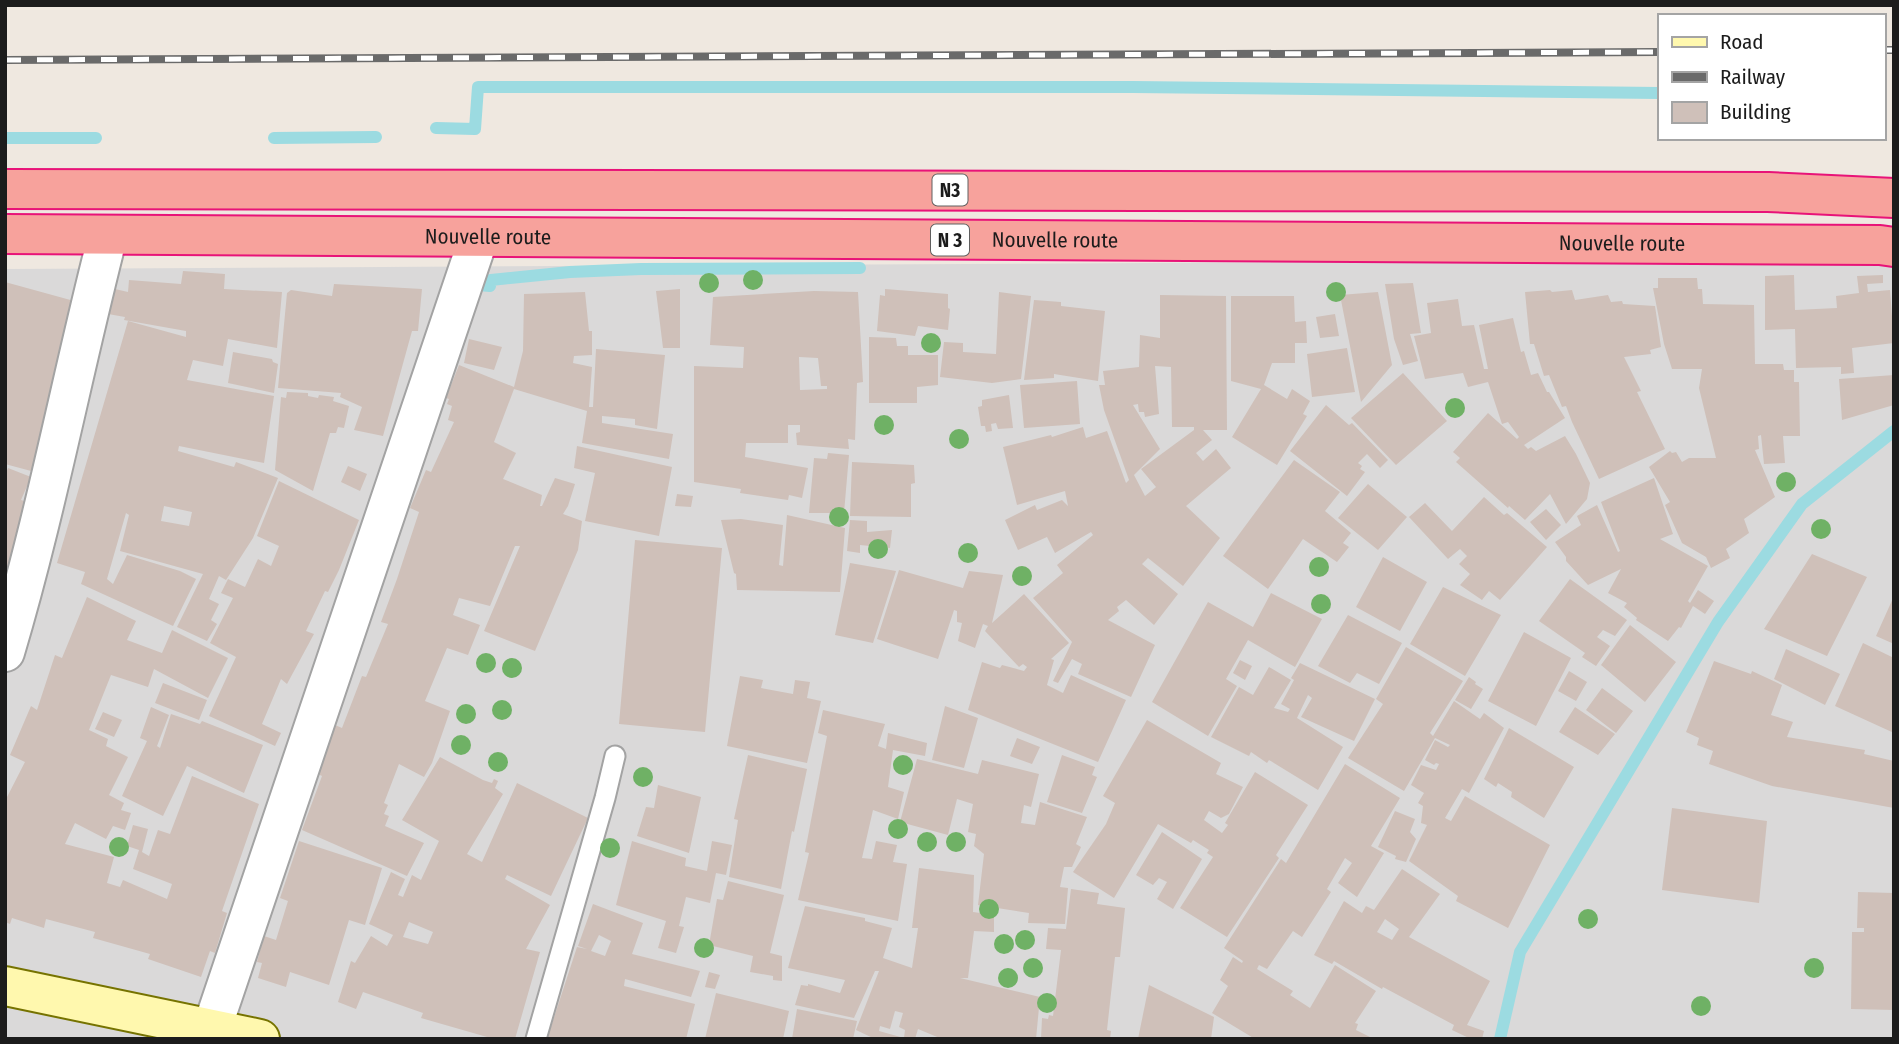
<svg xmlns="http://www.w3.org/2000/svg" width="1899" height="1044" font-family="'Fira Sans Condensed',sans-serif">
	<rect width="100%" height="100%" fill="#efe8e0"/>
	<path fill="#dad9d9" d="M1894,259v780h-1889v-770z"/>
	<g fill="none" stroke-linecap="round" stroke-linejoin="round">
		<path stroke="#9cdbe1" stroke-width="12" d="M436,128l39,1 3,-42h655l526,6
			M5,138h91
			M274,138l102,-1
			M467,284l23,2 1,-6 79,-8 71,-3 219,-1
			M1500,1039l20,-87 198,-330 84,-118 92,-73"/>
	</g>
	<path fill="#cfc0b9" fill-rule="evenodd" d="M183,271l42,3 -1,15 58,3 -5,56 -49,-9 -5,27 -30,-6 -6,20 87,16 -10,67 -85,-17 -1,5 56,16 2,-5 42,16 -25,60 -27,42 -7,-4 -10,23 10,5 -8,16 6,4 -10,17 -30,-14 26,-53 -83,-23 9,-36 -3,-2 -19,66 6,5 14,-29 53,16 16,8 -23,47 -92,-42 4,-12 -28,-9 71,-242 58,16v-6l-62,-11 1,-3 -17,-3 7,-25 13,3 1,-12 52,4zM164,506l28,6 -3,14 -28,-5z
		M1794,275l1,35 42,-2 -1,-12 23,-3 -2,-17 26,-1v8l-16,1 1,8 22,-2 4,53 -42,5 2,25 -13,1v-7l-45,1 -1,-39 -30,1v-54z
		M1658,278h39l1,11h4l1,15 51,1 1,59h28l1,6h10v12h5l1,54h-17l2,27 -21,1 -3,-29 -3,1 1,13 -4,1 20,47 -31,22 5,14 -23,16 4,9 -19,10 -5,-11 -24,-14 -17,-38 5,-3 -21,-35 21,-16 2,2 4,-1 6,10 7,-4h27l-17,-70 3,-19h-30l-8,-25 -11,-56h5z
		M5,282l80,22 -39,171 -41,-11z
		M1413,283l8,50 -11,1 8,27 -15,4 -9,-26 -9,-55z
		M334,284l88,5 -4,42h-6l-29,105 -29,-6 8,-23 -22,-10 1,-4 -63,-5 9,-95 4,-3 41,6z
		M680,289v59h-17l-7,-57z
		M885,289l63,5v14l2,1 -2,21 -30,-4 -3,10 -38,-5 3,-36 5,1z
		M1550,290l2,2 20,-2 3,10 33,-5 3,7 11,-1 1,3 32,2 6,41 -11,3 1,4 -27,3 17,34 -4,1 28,57 -66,30 -27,-57 -6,-16 -4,1 -13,-32 -5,1 -10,-32h-4l-5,-52z
		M814,291l44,1 5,90 -6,1 -2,57 -7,-1 1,10 -52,-4 -1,-12 4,-1v-7h-12v18h-42l-1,14 63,11 -6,30 -13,-3 -1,5 -48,-7 1,-4 -47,-7v-116l49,2 1,-21 -34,-2 3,-48zM799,357l19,1 3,28h6v3l-27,1z
		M585,292l4,39h3v24l-18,1 -1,7 19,4 -3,40h4l3,-58 69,6 -8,74 -22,-4v-6l-33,-3v7l71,11 -4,25 -87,-16 5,-32 -73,-22 -20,53 22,11 -13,26 39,16 -2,11h2l13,-28 20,6 -7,22 -5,8 19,7 -4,29 -43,101 -51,-20 36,-85h-5l-25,60 -31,-8 -6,17 27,10 -12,30 -21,-7 -22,53 25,10 -18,52 -8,14 -25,-13 -15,39 4,2 -4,9 5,2 -4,10 39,17 -17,33 -105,-46 20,-54 -8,-4 21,-47 7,3 20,-52 4,1 22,-53 -7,-2 16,-43 22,-67 -9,-4 16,-38 5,2 23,-50 -6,-2 4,-14 -5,-2 2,-5 -3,-1 13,-33 55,22 9,-36 1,-57z
		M999,292l32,4 -10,83 -29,4 -52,-6 4,-35 19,1v9l33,2z
		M1378,292l14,73 -31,37 -21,-107z
		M1160,295l66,1 1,134h-24l9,10 -16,13 7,8 13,-12 15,19 -45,38 34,32 -37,48 -35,-28 -6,6 36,30 -24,31 -28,-25 -9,7 2,4 -11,9 47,25 -24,52 -53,-23 4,-10 -10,-5 -14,24 -5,-2 19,-39 -39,-44 30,-25 -6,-8 36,-30 -2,-3 -36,21 -8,-16 -29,13 -13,-30 30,-15 2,5 25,-10 6,6 -3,-15 -48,14 -14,-58 48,-12 1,2 31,-10 3,11 21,-7 19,52 3,-3 -25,-70 -5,-25h6l-2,-14 36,-4 1,-32 20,3zM1155,366l16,1 1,60h22v3l-53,39 15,18 -11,9 -11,-21 26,-26 -27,-44 5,-1 1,8h5l1,5 14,-3z
		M1231,296h63l1,26 11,-1 1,22h-12v20h-23l-8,22 23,14 5,-10 18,12 -7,13 4,2 -30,49 -45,-28 29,-48 -30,-8z
		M1458,299l4,27 12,-1 10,44h4l-9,-44 34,-7 8,34 3,-1 7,24 7,-2 9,19h2l16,26 -41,27 4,4 3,-2 5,4 29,-15 11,18 14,29 -3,16 -21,25 -16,-30 -25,26 -16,-14 -1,2 -52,-46 4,-4 -7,-6 35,-39 29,26 2,-2 -11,-15 -6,2 -14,-42 -20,5 -5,-14 -38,6 -11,-43 17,-3 -4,-30z
		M1034,300l27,2v4l44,5 -7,70 -44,-7v4l-30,2z
		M1335,314l4,22 -19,2 -4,-21z
		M869,337l27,1 1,8h11v9h30v30l-21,2v16h-48z
		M469,339l33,8 -8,23 -30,-7z
		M1347,348l8,44 -43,5 -5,-43z
		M233,352l39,7 1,3 5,2 -4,29 -46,-10z
		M1403,373l44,48 -51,44 -45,-47z
		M1894,375v30l-52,15 -3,-41z
		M1077,381l3,43 -56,4 -4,-43z
		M287,392l21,1v3l10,2 1,-3 15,2 -1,4 16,5 -5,22 -6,-1 -2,6h-6l-17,58 -38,-21 6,-73 5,1z
		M1009,395l4,33 -15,1 -2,-6 -5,1 1,7 -6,1 -1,-6h-4l-3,-19 4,-1v-6z
		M1326,405l23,20 3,-2 36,37 -8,8 -13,-14 -9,9 4,3 -2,3 5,3 -18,24 -57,-45z
		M577,446l95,21 -13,69 -74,-15 10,-48 -21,-5z
		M828,453l21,2 -5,58h-35l5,-55 13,1z
		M1294,460l46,32 -15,19 26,22 -8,10 6,4 -12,15 -34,-23 -35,50 -45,-33z
		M852,462l62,3 1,18 -4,1v33l-61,-1z
		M348,466l19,8 -7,17 -19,-9z
		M8,468l23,9 -10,23 9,3 -25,93v-121z
		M1654,478l19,56 -13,5 48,27 -20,35 2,2 8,-13 16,11 -9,13 -12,-8 -12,22 -2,-1 -11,14 -32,-21 1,-2 -13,-11 3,-4 -19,-10 13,-24 -33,16 -22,-24v-4l-11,-15 26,-17 -4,-9 20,-11 21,47 2,-1 -19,-49z
		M279,481l80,39 -20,50 -11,22 -3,-1 -19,40 8,3 -27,50 -6,-5 -19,45 19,9 -6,13 -66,-30 27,-59 -26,-14 23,-45 -12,-5 7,-14 17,8 13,-28 13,7 8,-20 -22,-10z
		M1368,484l39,33 -29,33 -40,-32z
		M677,494l16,2 -2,11 -16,-1z
		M1484,497l20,18 3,-2 40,34 -47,53 -11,-9 -7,9 -22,-15 10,-11 -11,-10 8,-8 -7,-7 -12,10 -39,-42 16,-14 27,28z
		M1546,509l15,16 -15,15 -16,-18z
		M787,515l58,13 -5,64 -103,-2 -1,-16 -2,-1 -13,-53 20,-1 42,6 -4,40 4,1z
		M850,520l17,1v11l25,-2 -2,18 -30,-3v8l-13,-2z
		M635,540l87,8 -17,184 -86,-8z
		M1812,554l55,23 -40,79 -63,-27z
		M1383,557l44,25 -27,49 -44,-24z
		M850,563l46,8 -23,72 -38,-8z
		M899,570l64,18 6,-17 34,4 -11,48 32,-29 45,49 -18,16 3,1 -7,25 16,8 8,-18 55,25 -28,62 -130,-52 14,-48 18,6 2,-3 22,6 3,-4 -4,-3 -4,3 -34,-36 3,-5 -5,-2 -8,24 -17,-7 4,-18 -5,-1v-11l-3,-1 -16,49 -61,-20z
		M1570,579l57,41 -12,16 -12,-6 -6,7 13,9 -14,20 -14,-9 3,-4 -46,-32z
		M1443,587l58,28 -36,61 -55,-32z
		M1271,593l51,26 -27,48 -47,-27 -22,39 11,7 -29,50 -56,-34 56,-100 45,25z
		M1894,596v48l-18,-8z
		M87,597l49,24 -9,19 35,13 10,-23 56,28 -20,40 -54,-29 -6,18 -37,-12 -22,55 19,9 -2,7 22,11 -19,38 15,8 -3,7 10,3 -6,17 -12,-4 -7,13 -31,-16 -10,21 49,13 -7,26 13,4 3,-7 44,19 5,-15 -39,-15 6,-19 -12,-4 6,-21 15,4 -6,23 7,4 9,-26 12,4 22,-58 67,28 -37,107 5,2 -12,40 -5,-2 -9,26 -53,-18 2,-5 -57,-16 2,-6 -49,-13 -2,9 -32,-10 -2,6 -5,-2v-121l20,-39 -15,-7 21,-49 6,4 18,-55 7,3z
		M1348,615l54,28 -23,41 -22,-11 -7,10 -32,-17z
		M1630,625l46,37 -31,40 -44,-37z
		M1524,632l47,26 -35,68 -48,-25z
		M1863,643l31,15v75l-59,-27z
		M1406,647l57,34 -33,52 3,3 21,-35 26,18 4,-6 20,15 -35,65 -7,-4 -17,29 6,3 14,-25 85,49 -42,83 -52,-27 2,-5 -49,-35 18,-36 -6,-2 2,-17 -5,-3 6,-10 -13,-8 10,-20 15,5 3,-6 -3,-1 -2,2 -9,-5 10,-20 13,7 2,-2 -15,-7 -31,53 -56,-33 35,-54 -7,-5z
		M1786,649l54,25 -15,31 -51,-26z
		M1240,660l12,6 -7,14 -12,-7z
		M1714,661l37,13 1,-3 30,14 -11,30 22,7 -6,15 78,13 -1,4 30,7v47l-122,-22 -63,-22 4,-13 -16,-6 2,-7 -13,-6z
		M1300,663l75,36 -21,42 -53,-24 11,-19 -4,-3 -11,23 46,29 -25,43 -49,-30 -2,3 -16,-11 -2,4 -38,-19 28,-50 14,8 16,-28 22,13 -17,28 14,4 2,-3 -9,-5 13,-24 -3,-2z
		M1569,671l18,11 -11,19 -18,-10z
		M740,676l23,4 -2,8 32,6 2,-14 15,2 -3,16 14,3 -14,62 -80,-17z
		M1469,677l7,5 -1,2 8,5 -12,20 -16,-9z
		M163,683l44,17 -8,20 -44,-17z
		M1602,688l31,23 -17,22 -30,-23z
		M945,706l33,12 -14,50 -32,-8z
		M151,707l18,8 -12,31 3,2 11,-34 29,10 2,-3 61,24 -19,48 -57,-27 -24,50 -41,-20 25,-55 -7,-3z
		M1575,707l40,27 -17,21 -39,-23z
		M823,710l62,14 -7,22 8,3 2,-16 39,10 -2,13 -32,-6 -5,37 16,5 -6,27 -25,-9 -11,48 10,1 4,-18 21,4 -4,17 14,2 -9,57 -100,-21 11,-47 -4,-1 22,-116 -9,-3z
		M103,712l19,8 -8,17 -19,-8z
		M1147,720l74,43 -5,11 27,13 -14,27 -8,4 -12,-7 -5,9 18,13 6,-8 -3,-2 30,-51 53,33 -32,50 3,3 -52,79 -47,-29 33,-51 -6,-4 2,-3 -16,-10 -2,3 -33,-19 -44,74 -41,-26 33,-48 9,-21 -12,-7z
		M1509,728l65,39 -30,51 -33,-21 1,-5 -14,-9 -2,4 -12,-8z
		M1017,738l23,9 -8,17 -22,-8z
		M748,755l59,14 -13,63 -2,-1 -11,58 -52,-12 9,-57 -4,-1z
		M1062,755l33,12 -3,8 5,2 -15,36 -35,-11z
		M440,757l43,23 9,3 2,-4 4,2 -3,7 8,6 -36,60 15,8 35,-79 71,35 -37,78 -44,-21 -2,4 45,26 -24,44 14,3 -25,87h-21l-73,-21 2,-5 -60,-21 -7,17 -18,-7 13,-41 4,2 16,-27 16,10 6,-11 -24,-11 22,-52 14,7 -7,16 5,2 9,-22 9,5 18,-39 -37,-21zM409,922l24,10 -5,12 -25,-7z
		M917,759l61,15 4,-14 57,14 -8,33 -7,-2 -3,18 14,2 5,-23 47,15 -11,27 5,3 -9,20h-8l-4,20 8,1 -3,36 -37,-1 1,-10 -51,-8 6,-51 -10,-8 2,-12 -8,-2 5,-28 -16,-5 -9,36 -48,-13z
		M1345,764l55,34 -29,48 13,7 -27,44 -19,-14 14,-20 -7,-5 -18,31 4,3 -29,45 -9,-6 -26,38 -8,-4 -2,4 36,22 -3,4 20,13 25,-43 41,26 -21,32 3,1 -2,6 18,9h-119l-43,-26 16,-27 -8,-6 13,-23 9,6 1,-2 -19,-13 57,-89 5,4z
		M658,785l43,12 -12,56 -52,-17 9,-29 8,1z
		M1672,808l95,13 -8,82 -97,-13z
		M1395,811l20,8 -5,13 6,7 -10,23 -11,-3 1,-3 -18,-9z
		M1162,832l40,27 -29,50 -16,-10 10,-17 -8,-4 -6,7 -17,-10z
		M299,841l83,27 -17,57 -16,-5 -20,65 -39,-13 -4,15 -28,-9 4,-15 -5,-1 7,-26 12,4 12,-39 -8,-3z
		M632,841l54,17 -1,8 22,5 5,-30 20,4 -6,30 -10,-2 -6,30 -24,-6 -7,29 5,1 -8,26 -18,-5 8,-27 -50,-16z
		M919,868l55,7 -1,37 21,3v17l-20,-1 -6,47h-8l80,19 -4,42h-94l-24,-10 -3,10h-40l-19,-9 23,-59h-4l-21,47 -59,-13 6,-20 7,1v-2l32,9 5,-13 -57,-12 17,-62 60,12v3l27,7 -9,30 29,10 6,-40h-6zM895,1011l8,2 -4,14 6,3 -1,8 -25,-7 1,-5 10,3z
		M1402,869l38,25 -31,43 81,44 -23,44 17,6 -2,8h-11l-19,-9 2,-5 -71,-38 -1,2 -48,-28 -2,3 -18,-9 30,-54 18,12 4,-7 8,4zM1385,919l14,10 -7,11 -15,-8z
		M728,881l56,14 -14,58 12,3v25l-9,-1v-4l-23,-4 3,-16 -44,-11 8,-46 6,1z
		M1071,889l28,4 -2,11 28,4 -5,49h-5l-8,73 4,1 -1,8h-69l1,-21 6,1 1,-4 4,1 8,-66 -15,-1 2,-21 18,1z
		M1858,892l36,1v117l-43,-1 1,-77h12v-4h-7z
		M593,904l50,19 -11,31 68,17 -9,26 -66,-18 -1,7 71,18 -9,35h-139l30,-92 10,2 -9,-3zM599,935l12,6 -6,15 -14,-5z
		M709,972l11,3 -5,14 -10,-2z
		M1149,985l65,32 -3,22h-73z
		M716,993l73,18 -6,28h-78z
		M797,1009l60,12 -4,18h-61z"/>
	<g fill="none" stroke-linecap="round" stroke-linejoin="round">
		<defs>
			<path id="service" d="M536,1039l69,-241 10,-42"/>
			<path id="minor" d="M5,652c41,-137 67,-278 103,-417
				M212,1028l267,-791"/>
			<path id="secondary" d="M5,986l255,53"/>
			<g id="trunk">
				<path d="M5,189l1763,3 126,6"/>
				<path id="s1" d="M5,234l1875,11 14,2"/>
			</g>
		</defs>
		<use href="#service" stroke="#a3a3a3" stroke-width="23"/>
		<use href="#minor" stroke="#a3a3a3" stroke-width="42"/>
		<use href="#secondary" stroke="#767300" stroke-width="42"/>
		<use href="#trunk" stroke="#e81378" stroke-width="42"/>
		<use href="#service" stroke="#fff" stroke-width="19"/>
		<use href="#minor" stroke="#fff" stroke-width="38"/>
		<use href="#secondary" stroke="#fff8ae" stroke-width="38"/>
		<use href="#trunk" stroke="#f7a29c" stroke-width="38"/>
		<defs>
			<path id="rail" d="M1883,50h11
				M5,60l1654,-8"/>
		</defs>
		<use href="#rail" stroke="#6a6a6a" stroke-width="8"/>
		<use href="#rail" stroke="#fff" stroke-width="5" stroke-dasharray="16" stroke-linecap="butt"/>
	</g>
	<g fill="#6fb165">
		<circle cx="753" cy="280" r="10"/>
		<circle cx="709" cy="283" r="10"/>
		<circle cx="1336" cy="292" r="10"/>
		<circle cx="931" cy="343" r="10"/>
		<circle cx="1455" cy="408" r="10"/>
		<circle cx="884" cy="425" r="10"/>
		<circle cx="959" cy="439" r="10"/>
		<circle cx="1786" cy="482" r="10"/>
		<circle cx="839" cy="517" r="10"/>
		<circle cx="1821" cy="529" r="10"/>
		<circle cx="878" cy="549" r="10"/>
		<circle cx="968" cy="553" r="10"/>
		<circle cx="1319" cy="567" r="10"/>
		<circle cx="1022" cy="576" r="10"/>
		<circle cx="1321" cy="604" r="10"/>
		<circle cx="486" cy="663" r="10"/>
		<circle cx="512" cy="668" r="10"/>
		<circle cx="502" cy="710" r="10"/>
		<circle cx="466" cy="714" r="10"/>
		<circle cx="461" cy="745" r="10"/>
		<circle cx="498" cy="762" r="10"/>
		<circle cx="903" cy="765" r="10"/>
		<circle cx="643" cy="777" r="10"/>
		<circle cx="898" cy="829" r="10"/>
		<circle cx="927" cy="842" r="10"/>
		<circle cx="956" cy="842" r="10"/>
		<circle cx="119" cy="847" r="10"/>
		<circle cx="610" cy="848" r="10"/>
		<circle cx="989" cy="909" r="10"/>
		<circle cx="1588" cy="919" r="10"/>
		<circle cx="1025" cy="940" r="10"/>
		<circle cx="1004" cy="944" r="10"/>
		<circle cx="704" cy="948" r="10"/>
		<circle cx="1033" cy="968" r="10"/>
		<circle cx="1814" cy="968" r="10"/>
		<circle cx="1008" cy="978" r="10"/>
		<circle cx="1047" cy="1003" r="10"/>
		<circle cx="1701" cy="1006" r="10"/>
	</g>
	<g text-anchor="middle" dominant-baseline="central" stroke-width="7" stroke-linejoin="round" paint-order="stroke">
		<g fill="#fff" stroke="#606060" stroke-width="2">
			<rect x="932.5" y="174.5" width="35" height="31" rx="5"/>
			<rect x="931" y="224.5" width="38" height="31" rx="5"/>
		</g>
		<g font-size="19" font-weight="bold" fill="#1c1c1c">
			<text x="950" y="190">N3</text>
			<text x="950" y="240">N 3</text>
		</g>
		<g font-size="21" fill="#1c1c1c" stroke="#fff">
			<text stroke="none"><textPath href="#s1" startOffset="483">Nouvelle route</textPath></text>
			<text stroke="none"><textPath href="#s1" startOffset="1050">Nouvelle route</textPath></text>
			<text stroke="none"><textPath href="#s1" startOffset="1617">Nouvelle route</textPath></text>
		</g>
	</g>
	<rect width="1899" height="1044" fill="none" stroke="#1c1c1c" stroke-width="14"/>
	<rect x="1658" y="14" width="228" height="126" fill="#ffffff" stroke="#a4a4a4" stroke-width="2"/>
	<rect x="1672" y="37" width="35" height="10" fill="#fff8ae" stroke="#a4a4a4" stroke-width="2"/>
	<text x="1720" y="49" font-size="21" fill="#1c1c1c">Road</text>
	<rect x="1672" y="72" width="35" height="10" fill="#6a6a6a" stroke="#a4a4a4" stroke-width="2"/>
	<text x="1720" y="84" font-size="21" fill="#1c1c1c">Railway</text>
	<rect x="1672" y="102" width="35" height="21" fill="#cfc0b9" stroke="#a4a4a4" stroke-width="2"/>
	<text x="1720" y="119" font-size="21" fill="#1c1c1c">Building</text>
</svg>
